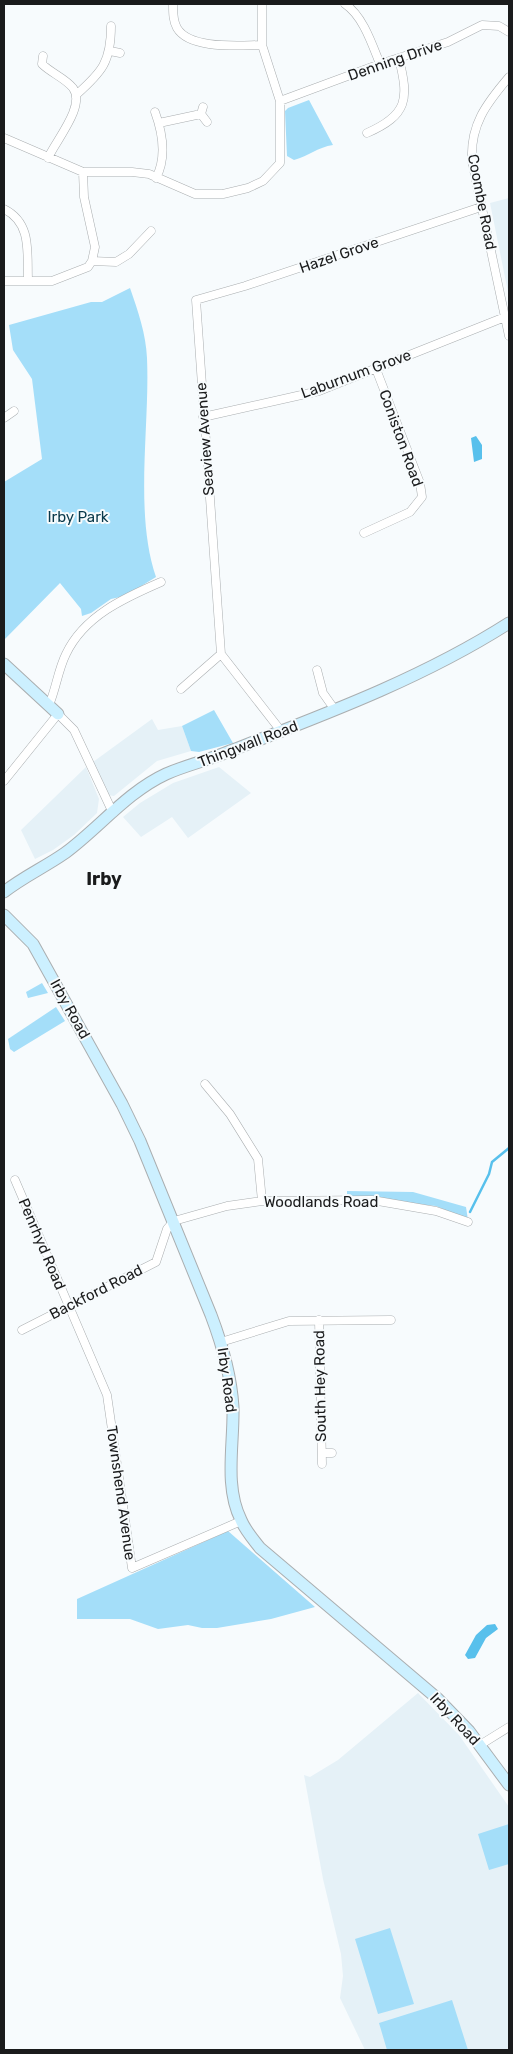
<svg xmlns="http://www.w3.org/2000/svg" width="513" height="2054" font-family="Rubik,sans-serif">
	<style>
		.built { fill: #e5f1f7 }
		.green { fill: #a4def9 }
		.water { fill: #58c0ec }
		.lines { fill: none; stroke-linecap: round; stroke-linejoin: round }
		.stream { stroke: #58c0ec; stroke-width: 2.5 }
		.street-casing { stroke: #aaaeb0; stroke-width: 9 }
		.secondary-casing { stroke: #aaaeb0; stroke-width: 13 }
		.street { stroke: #fff; stroke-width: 8 }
		.secondary { stroke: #ccf0ff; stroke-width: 11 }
		.labels { text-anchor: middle; stroke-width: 4; stroke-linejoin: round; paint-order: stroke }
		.street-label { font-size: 15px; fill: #1a1b1c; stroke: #f7fbfd }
		.park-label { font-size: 15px; fill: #09394b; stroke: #f7fbfd }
		.quarter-label { font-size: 18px; font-weight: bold; fill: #1a1b1c; stroke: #f7fbfd }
	</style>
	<rect width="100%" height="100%" fill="#f7fbfd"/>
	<path class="built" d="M509,198V297L490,203Z
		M152,719L158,730L182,726L191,751L157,761L114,796L107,795L93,762Z
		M86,767L99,799L97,813L74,835L53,850L35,859L21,830Z
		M219,767L251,793L188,838L172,817L141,837L123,817L140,803L173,783Z
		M418,1693L459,1735L509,1807V2050H365L340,1998L343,1976L341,1954L323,1879L304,1775L310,1777L338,1760Z"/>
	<path class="green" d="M309,100L333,145C318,147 309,156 294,160L287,156L285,111L288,108Z
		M130,288C138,311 146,334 147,358C150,426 134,513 156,577L125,596L111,599L91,613L82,616L81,609L60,583L4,640V482L42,459L32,379L13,350L9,325L91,302H102Z
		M214,710L233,743L199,752L191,751L182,726Z
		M42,983L48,993L28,998L26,992Z
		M56,1007L65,1021L14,1052L10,1049L8,1039Z
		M347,1191L413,1192L466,1207L468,1220L436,1206L347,1197Z
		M228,1531L315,1607L271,1619L217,1628H202L188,1625L158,1629L130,1619H77V1599Z
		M509,1824V1864L489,1870L478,1834Z
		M390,1928L414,2004L378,2014L355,1939Z
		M452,2000L468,2050H387L379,2023Z"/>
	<path class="water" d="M476,436L482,445V459L474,462L471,438Z
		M495,1624L498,1629L486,1638L475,1658L468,1659L465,1655L476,1635L487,1625Z"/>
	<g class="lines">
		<path class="stream" d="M470,1212L489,1174L492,1162L509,1148"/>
		<defs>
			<path id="street" d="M345,4C363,16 372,44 380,64
				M173,5C173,13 173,21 177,28C190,50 240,45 262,45
				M110,51L120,53
				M43,56L42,64C51,73 65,78 73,88C86,106 56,140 48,158
				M509,77C486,104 470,125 472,161L509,336
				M76,95C102,72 111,62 111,26
				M280,101L380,64L448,42L482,25L499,26L509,32
				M155,112C163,134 167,157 156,178
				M201,114L207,122
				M159,123L201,114L203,107
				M367,133C408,115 409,99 399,59
				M4,138L83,172H132L149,174L195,194H223L248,188L263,181L280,163V101L262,45V4
				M4,209C32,223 27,252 28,280
				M92,261L116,262L129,254L151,231
				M4,281H52L88,267L92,261L95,247L84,197L83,172
				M203,417L319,391L505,317
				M4,418L14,411
				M364,533L410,512L422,497L420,483L376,369
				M317,670L323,693L335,710
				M181,689L221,654
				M49,705C56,689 58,670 66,654C84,616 124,598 161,582
				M281,731L221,654L196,300L245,286L481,207
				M4,781L58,714L74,730L113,813
				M205,1084L230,1114L258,1159L262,1201
				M15,1180L107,1395L132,1568L241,1521
				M319,1320L322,1464
				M22,1330L156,1262L167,1229L174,1221L227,1206L262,1201L372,1200L436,1211L468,1222
				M221,1342L289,1321L391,1320
				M322,1453H332
				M480,1745L509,1727"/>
			<path id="secondary" d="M4,664L58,714
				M4,892C23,877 45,867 65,853C99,828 127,792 166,774C186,765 209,760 230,751C326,714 423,678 509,623
				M4,915L33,944L122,1104L140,1141L211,1315C222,1344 231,1375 233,1407C234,1444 224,1486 241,1520C245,1530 253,1539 260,1548L438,1699L469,1731L509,1785"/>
		</defs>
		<use href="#street" class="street-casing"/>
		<use href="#secondary" class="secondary-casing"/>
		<use href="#street" class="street"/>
		<use href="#secondary" class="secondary"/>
	</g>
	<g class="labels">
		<g class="street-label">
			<text transform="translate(395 60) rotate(-19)" y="5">Denning Drive</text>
			<text transform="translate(482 202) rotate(79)" y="5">Coombe Road</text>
			<text transform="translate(339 255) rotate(-19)" y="5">Hazel Grove</text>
			<text transform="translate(356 374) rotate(-20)" y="5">Laburnum Grove</text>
			<text transform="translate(401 438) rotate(70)" y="5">Coniston Road</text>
			<text transform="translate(205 439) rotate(-94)" y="5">Seaview Avenue</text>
			<text transform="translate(248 744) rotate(-21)" y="5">Thingwall Road</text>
			<text transform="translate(70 1009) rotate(61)" y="5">Irby Road</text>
			<text x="321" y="1207">Woodlands Road</text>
			<text transform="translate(42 1244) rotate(67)" y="5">Penrhyd Road</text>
			<text transform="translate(96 1292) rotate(-27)" y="5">Backford Road</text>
			<text transform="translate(227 1380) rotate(82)" y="5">Irby Road</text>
			<text transform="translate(320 1386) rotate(-91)" y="5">South Hey Road</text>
			<text transform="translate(121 1493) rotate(82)" y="5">Townshend Avenue</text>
			<text transform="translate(455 1719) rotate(47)" y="5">Irby Road</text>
		</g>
		<g class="park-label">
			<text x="78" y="522">Irby Park</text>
		</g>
		<g class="quarter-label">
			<text x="104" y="885">Irby</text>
		</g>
	</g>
	<rect width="513" height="2054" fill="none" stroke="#1a1b1c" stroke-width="10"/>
</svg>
